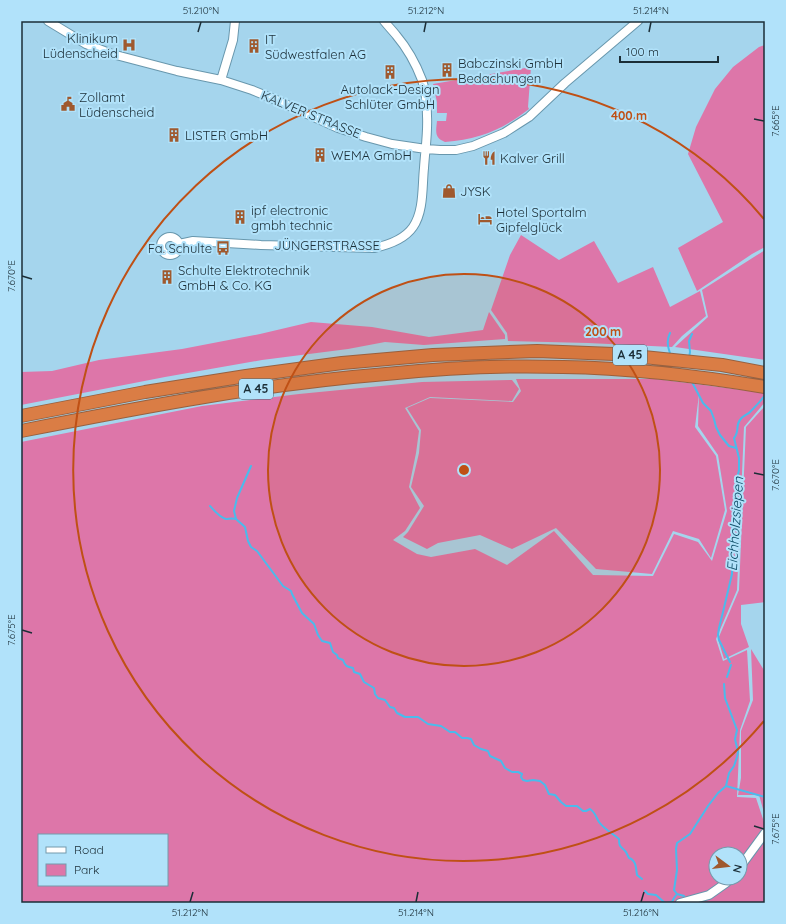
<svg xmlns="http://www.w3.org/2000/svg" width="786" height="924" font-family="Quicksand,sans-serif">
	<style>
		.green { fill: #dd76a9; fill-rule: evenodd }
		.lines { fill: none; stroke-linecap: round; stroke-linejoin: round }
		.stream { stroke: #4abbec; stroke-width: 2 }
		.minor-casing { stroke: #6897ad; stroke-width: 10 }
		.highway-casing { stroke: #976140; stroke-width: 14 }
		.minor { stroke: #fff; stroke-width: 8 }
		.highway { stroke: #da7d45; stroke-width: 12 }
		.ticks { fill: none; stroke: #1b2e37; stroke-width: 1.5 }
		.ring { fill: none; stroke: #bf5015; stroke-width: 2 }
		.labels { text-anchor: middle; stroke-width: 4; stroke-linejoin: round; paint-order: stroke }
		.shield { fill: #b1e2fa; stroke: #486472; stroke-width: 1 }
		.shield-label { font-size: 12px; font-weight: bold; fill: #1b2e37 }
		.poi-label { font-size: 13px; fill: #1b2e37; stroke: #b1e2fa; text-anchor: start }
		.street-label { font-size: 13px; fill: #1b2e37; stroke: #b1e2fa }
		.water-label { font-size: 14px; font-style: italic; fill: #0e4d67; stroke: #b1e2fa }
		.centre { fill: #bf5015; stroke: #b1e2fa; stroke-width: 2 }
		.ring-label { font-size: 12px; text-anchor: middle; font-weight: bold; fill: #bf5015; stroke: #b1e2fa; stroke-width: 4; stroke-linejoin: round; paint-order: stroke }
		.neatline { fill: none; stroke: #1b2e37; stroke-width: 1.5 }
		.ticks-label { font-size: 10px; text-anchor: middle; fill: #1b2e37 }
	</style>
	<rect width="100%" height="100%" fill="#a5d5ed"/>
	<path class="green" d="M765,45V247L752,254L697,291L678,248L723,222L688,154L696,127L715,89L733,67L759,47Z
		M531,67L528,107L529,109C502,130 479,139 445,142C434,138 436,131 437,121H446L447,113H437V102L433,84Z
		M521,235L559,260L594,241L618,283L653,267L670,307L700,291L706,316L682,336L672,347L588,343L508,341L507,333L491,310L510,255Z
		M765,250V360L675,347L708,317L702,290Z
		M489,312L505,335V339L424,345L385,342L348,349L262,360L165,377L21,405V372L52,371L99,360L182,349L260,334L311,322L372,327L429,337L483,330Z
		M516,379H656L765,393V402L744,427L737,590L716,639L723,661L747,650L750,701L740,730L737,797L756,798L765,825V903H21V442L202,406L299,394L422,382L512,380L519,389L512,401L430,397L405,408L419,431L416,453L409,487L420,508L405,531L393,540L417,554L431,557L475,549L507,565L554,531L593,575L653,576L674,534L698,542L712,561L727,511L718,455L698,426L699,394L695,427L716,456L725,510L711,558L699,539L673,531L652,574L596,569L556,528L512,549L480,535L438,543L427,549L403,537L408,532L424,506L411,487L419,453L421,430L407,408L430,398L513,402L521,391ZM39,835H167V885H39ZM716,854H740V878H716Z
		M765,406V602L741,605V624L749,647L724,659L718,639L739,590L746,427Z
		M751,649L765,672V816L759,795H738L741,778V731L753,700Z"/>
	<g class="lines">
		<path class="stream" d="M670,333C666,341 668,348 671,356
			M689,358L690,352L689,341L692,334
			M692,382L703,403L711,411L714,419L716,427L720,435L729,446L736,448
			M251,466L237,498L234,511L236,519L245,527L248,541L251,547L257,551L283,586L291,591L292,594L302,613L314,624L318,635L322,641L330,643L333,652L337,655L338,658L343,660C345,666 347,667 353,668L354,672L360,674L364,682L374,688L375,694L378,698L385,700L390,707L394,708L397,713L405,717H418L428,724L441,726L450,732H455L462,738H467L471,739L474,745L481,749L488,751L490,756L501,761L505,768L512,772H518L522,774L521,777L523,780L527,781L533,780L540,781L545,785L549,794L555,795L561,802L566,806H577L583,811H586L590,809C595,812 596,817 599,822C604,829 612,833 619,839C619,848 621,846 626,852C627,854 628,856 629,858C636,860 636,868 637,875L642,879
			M210,506C214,510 219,517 226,519C229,519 232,518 236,519
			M730,662L719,640L718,635L719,628L723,612L732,574V527L733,521V509L735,500L738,489L737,479L739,470V458L734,438C740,431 735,426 740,420C742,416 747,415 750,412C755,407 761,401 765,395
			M727,677L731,665
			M726,786L765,797
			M645,891L648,894L656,895L665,903
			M684,896L677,894L674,890L677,870L676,849L677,843L690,834L708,806L718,793L726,786L729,773L734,766L737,757L738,752L735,739L737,730L725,698L724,684
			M667,903L672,902L674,898L677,894"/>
		<defs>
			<path id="minor" d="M48,21L86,44L112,54L177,71L221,80L252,90L274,99L338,128L366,137L392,144L426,149L440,150H456L473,146L504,133L518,124L529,117L565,83L638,21
				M221,80L233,40L235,21
				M161 246a9 9 0 1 1 18 0a9 9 0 1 1-18 0Z
				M179,244L193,241L261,245L374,248C388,245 404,240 413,227C424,211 422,187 424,168C425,151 428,133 427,116C427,104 426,91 422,80C416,64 407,48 396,35C392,30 388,26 384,21
				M740,867L765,833
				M680,903L709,895L726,883L731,878"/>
			<path id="highway" d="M21,416L145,392L246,376L342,363L433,355L537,351L614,354L722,365L765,373
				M21,431C142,407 263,384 386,374C445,368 504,365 563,367C631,368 698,376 765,387"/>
		</defs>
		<use href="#minor" class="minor-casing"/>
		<use href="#highway" class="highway-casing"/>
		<use href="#minor" class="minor"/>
		<use href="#highway" class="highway"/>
	</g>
	<path class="ticks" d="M198,32L201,22M424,32L426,22M649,32L651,22M754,119L764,121M22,276L32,279M754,473L764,475M22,630L32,633M754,826L764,829M190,902L193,892M416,902L418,892M641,902L644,892"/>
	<circle cx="464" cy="470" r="196" fill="#bf5015" fill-opacity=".12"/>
	<g class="ring">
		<circle cx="464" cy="470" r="196"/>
		<path d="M764 721A391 391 0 1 1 764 219"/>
	</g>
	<defs>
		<symbol id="hospital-bare" viewBox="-9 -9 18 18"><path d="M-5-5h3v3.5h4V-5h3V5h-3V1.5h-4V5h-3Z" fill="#9f592e" stroke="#b1e2fa" stroke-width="2.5" paint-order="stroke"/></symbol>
		<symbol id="building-bare" viewBox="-9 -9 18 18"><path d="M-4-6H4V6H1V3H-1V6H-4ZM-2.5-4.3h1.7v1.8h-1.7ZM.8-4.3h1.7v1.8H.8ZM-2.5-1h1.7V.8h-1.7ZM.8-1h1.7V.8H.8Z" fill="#9f592e" stroke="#b1e2fa" stroke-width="2.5" paint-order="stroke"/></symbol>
		<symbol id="civic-bare" viewBox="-9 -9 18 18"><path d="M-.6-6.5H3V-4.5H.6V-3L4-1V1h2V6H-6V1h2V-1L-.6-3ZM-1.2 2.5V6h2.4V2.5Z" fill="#9f592e" stroke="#b1e2fa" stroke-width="2.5" paint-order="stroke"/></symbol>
		<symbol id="restaurant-bare" viewBox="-9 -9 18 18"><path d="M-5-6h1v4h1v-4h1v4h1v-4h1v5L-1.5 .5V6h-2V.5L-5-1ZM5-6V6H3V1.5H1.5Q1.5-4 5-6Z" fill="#9f592e" stroke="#b1e2fa" stroke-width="2.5" paint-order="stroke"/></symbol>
		<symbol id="shop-bare" viewBox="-9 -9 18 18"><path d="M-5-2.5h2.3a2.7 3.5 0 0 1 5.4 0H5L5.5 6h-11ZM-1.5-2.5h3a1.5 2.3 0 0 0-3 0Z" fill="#9f592e" stroke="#b1e2fa" stroke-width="2.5" paint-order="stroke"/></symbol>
		<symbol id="hotel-bare" viewBox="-9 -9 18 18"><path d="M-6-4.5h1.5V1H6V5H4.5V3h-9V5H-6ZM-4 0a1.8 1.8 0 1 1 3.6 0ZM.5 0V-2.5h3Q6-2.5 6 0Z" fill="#9f592e" stroke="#b1e2fa" stroke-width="2.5" paint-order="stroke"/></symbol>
		<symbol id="bus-bare" viewBox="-9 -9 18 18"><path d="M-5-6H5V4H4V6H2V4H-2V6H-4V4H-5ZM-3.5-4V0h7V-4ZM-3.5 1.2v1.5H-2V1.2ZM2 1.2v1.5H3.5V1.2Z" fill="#9f592e" stroke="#b1e2fa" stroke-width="2.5" paint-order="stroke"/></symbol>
	</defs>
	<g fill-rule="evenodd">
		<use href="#hospital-bare" x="119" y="35" width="20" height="20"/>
		<use href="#building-bare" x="244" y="36" width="20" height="20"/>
		<use href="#building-bare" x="437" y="60" width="20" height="20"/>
		<use href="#building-bare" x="380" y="62" width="20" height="20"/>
		<use href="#civic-bare" x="58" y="94" width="20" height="20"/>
		<use href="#building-bare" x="164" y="125" width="20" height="20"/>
		<use href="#building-bare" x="310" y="145" width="20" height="20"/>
		<use href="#restaurant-bare" x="479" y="148" width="20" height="20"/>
		<use href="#shop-bare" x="439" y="181" width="20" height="20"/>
		<use href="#building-bare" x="230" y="207" width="20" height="20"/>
		<use href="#hotel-bare" x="475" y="209" width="20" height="20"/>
		<use href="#bus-bare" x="213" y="238" width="20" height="20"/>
		<use href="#building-bare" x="157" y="267" width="20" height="20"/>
	</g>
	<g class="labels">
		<g class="shield">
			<rect x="613" y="345" width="34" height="20" rx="3"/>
			<rect x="239" y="379" width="34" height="20" rx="3"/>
		</g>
		<g class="shield-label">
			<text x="630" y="359">A 45</text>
			<text x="256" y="393">A 45</text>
		</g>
		<g class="poi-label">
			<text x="118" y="43" text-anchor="end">Klinikum<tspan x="118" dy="15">Lüdenscheid</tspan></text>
			<text x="265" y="44">IT<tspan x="265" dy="15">Südwestfalen AG</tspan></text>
			<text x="458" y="68">Babczinski GmbH<tspan x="458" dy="15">Bedachungen</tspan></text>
			<text x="390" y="94" text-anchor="middle">Autolack-Design<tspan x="390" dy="15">Schlüter GmbH</tspan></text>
			<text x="79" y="102">Zollamt<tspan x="79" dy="15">Lüdenscheid</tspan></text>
			<text x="185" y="140">LISTER GmbH</text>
			<text x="331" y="160">WEMA GmbH</text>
			<text x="500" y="163">Kalver Grill</text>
			<text x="460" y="196">JYSK</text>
			<text x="251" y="215">ipf electronic<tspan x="251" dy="15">gmbh technic</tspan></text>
			<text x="496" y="217">Hotel Sportalm<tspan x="496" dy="15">Gipfelglück</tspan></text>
			<text x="212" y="253" text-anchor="end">Fa. Schulte</text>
			<text x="178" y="275">Schulte Elektrotechnik<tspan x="178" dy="15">GmbH &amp; Co. KG</tspan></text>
		</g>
		<g class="street-label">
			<text transform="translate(311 114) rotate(22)" y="5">KALVER STRASSE</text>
			<text x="327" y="250">JÜNGERSTRASSE</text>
		</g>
		<g class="water-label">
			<text transform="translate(735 524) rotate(-86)" y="5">Eichholzsiepen</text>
		</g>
	</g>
	<circle cx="464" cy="470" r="6" class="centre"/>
	<g class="ring-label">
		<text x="629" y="120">400 m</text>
		<text x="603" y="336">200 m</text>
	</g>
	<rect width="786" height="924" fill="none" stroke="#b1e2fa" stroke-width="44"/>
	<rect x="38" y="834" width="130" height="52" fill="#b1e2fa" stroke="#759aac"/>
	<rect x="46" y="847" width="20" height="6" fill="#ffffff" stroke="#759aac"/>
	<text x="74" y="854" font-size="12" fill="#1b2e37">Road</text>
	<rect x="46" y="864" width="20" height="12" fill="#dd76a9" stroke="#759aac"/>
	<text x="74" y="874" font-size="12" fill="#1b2e37">Park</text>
	<g transform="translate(728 866) rotate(105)"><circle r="19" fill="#b1e2fa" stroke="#759aac"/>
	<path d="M0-3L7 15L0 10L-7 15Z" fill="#9f592e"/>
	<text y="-6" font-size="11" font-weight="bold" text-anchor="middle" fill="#1b2e37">N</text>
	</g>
	<path d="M620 56v6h98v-6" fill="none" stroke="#1b2e37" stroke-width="2"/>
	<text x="626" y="56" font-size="12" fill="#1b2e37" stroke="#b1e2fa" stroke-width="3" paint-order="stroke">100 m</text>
	<rect x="22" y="22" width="742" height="880" class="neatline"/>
	<g class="ticks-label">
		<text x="201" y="14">51.210°N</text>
		<text x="426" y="14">51.212°N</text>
		<text x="651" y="14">51.214°N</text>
		<text transform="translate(775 121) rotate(-90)" y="4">7.665°E</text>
		<text transform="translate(11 276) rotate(-90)" y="4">7.670°E</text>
		<text transform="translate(775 475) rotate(-90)" y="4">7.670°E</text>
		<text transform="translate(11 630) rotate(-90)" y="4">7.675°E</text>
		<text transform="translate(775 829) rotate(-90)" y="4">7.675°E</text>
		<text x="190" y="916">51.212°N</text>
		<text x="416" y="916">51.214°N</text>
		<text x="641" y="916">51.216°N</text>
	</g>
</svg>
